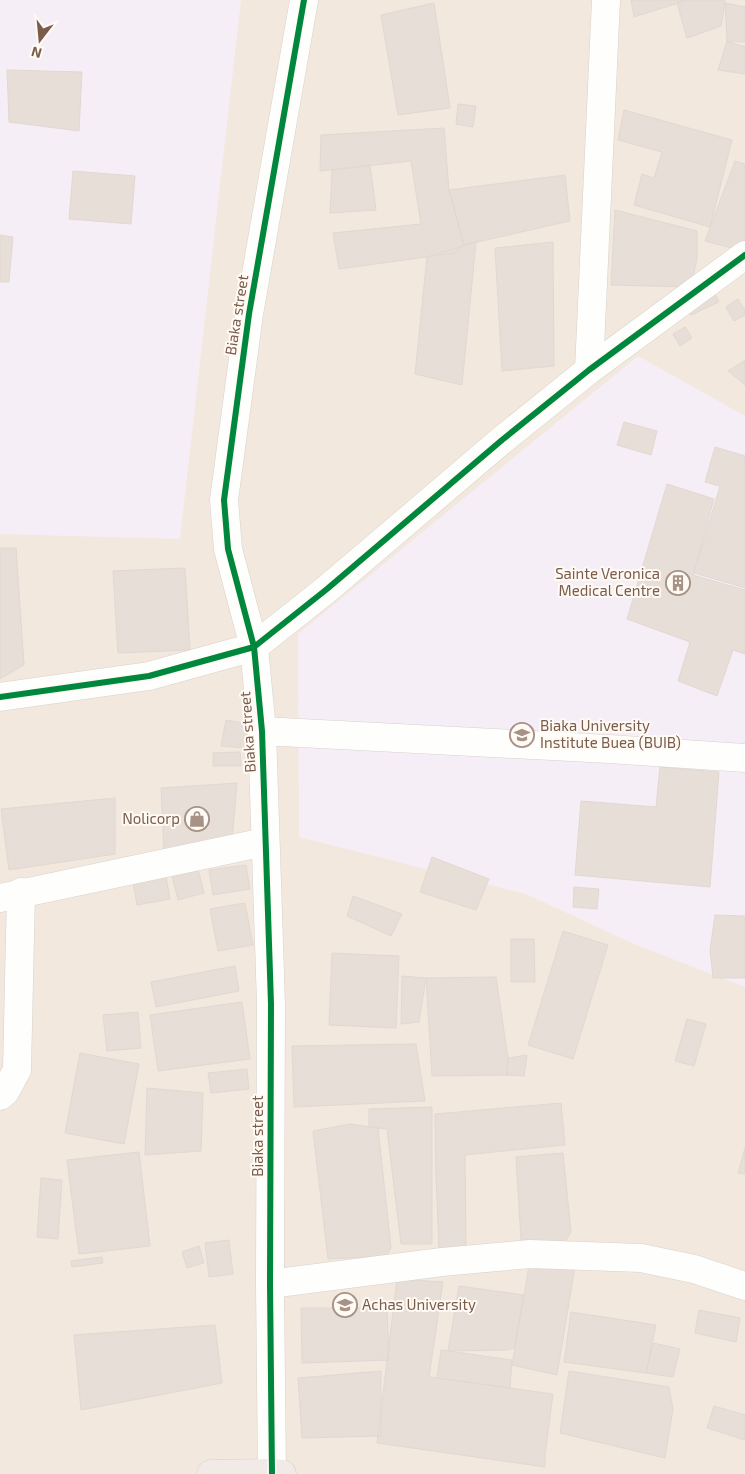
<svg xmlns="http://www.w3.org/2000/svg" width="745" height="1474" font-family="'Exo 2',sans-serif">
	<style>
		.residential { fill: #f2e8de }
		.education { fill: #f6eef6 }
		.building { fill: #e6ded7; stroke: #e2d8d2 }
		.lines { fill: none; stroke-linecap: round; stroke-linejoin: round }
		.minor-casing { stroke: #d7d1cb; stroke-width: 29 }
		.highway-casing { stroke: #dad1cc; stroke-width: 29 }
		.minor { stroke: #fefefd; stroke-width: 28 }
		.highway { stroke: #f2eae7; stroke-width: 28 }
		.cycleway-casing { stroke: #fffaf3; stroke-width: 9 }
		.cycleway { stroke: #00873e; stroke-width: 6 }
		.labels { text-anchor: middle; stroke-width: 4; stroke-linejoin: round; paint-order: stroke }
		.street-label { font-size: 15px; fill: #7a5c4d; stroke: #fffaf3 }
		.poi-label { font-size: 15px; fill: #7a5c4d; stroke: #fffaf3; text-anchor: end }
	</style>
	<rect width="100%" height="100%" fill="#f9f5f0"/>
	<path class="residential" d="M0,0H745V1474H0Z"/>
	<path class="education" d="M0,0H241L180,539L0,534Z
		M638,356L745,416V987L634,944L526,894L299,837L298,634Z"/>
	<path class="building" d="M631,0H688L634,17Z
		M683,0H724L725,3L721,26L687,38L677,3Z
		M434,3L450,108L398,115L381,15Z
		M725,3L745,7V42L727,41Z
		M727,41L745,47V74L718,70Z
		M7,70L82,72L79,131L9,122Z
		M458,104L476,106L473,127L456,124Z
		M624,110L732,140L710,227L634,205L642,174L654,178L662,152L618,140Z
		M444,128L449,190L464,245L455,253L339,269L333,233L421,224L411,161L320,171L321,135Z
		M735,161L745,164V245L743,251L705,241Z
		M370,165L376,210L330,213L332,170Z
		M73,171L135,176L131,224L69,219Z
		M565,175L570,221L464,245L449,190Z
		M615,210L697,231V258L691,287L611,285Z
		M0,235L13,237L9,282H0Z
		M476,242L462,385L415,374L427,257Z
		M553,242L554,366L502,371L495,248Z
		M713,289L719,302L691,315L685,302Z
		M738,299L745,310V315L734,321L726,307Z
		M685,327L692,338L680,346L673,334Z
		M745,360V385L728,371Z
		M624,422L657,431L651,455L617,445Z
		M715,447L745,456V588L694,573L720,486L705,482Z
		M667,484L714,499L693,575L745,590V654L733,650L717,696L678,681L690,642L627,619Z
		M0,548H16L24,665L0,679Z
		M185,568L190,650L118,653L113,571Z
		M226,720L248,724L245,748L221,746Z
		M240,752L241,766H213V753Z
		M660,767L719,772L710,887L575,875L581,801L656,807Z
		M237,783L232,840L164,851L161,788Z
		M115,798V854L9,870L1,809Z
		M432,857L489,879L476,910L420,892Z
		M197,865L204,893L178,900L171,872Z
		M246,865L250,889L213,895L209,870Z
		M165,871L170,899L137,905L132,877Z
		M574,887L599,889L597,909L573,907Z
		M353,896L402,914L391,936L347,916Z
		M245,903L253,945L218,951L210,909Z
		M715,915L745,916V978H713L710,950Z
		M563,931L608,945L573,1059L528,1045Z
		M511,939H534L535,982H511Z
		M332,953L399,956L396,1028L329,1025Z
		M235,966L239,991L156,1007L151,982Z
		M402,976L426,978L419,1022L401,1024Z
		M496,977L508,1058L507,1075L432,1076L426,978Z
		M242,1002L250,1059L158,1071L150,1015Z
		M138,1012L141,1048L107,1051L103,1015Z
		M687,1019L706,1024L694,1066L675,1061Z
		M416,1044L425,1101L294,1107L292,1046Z
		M80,1053L139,1064L124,1144L65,1133Z
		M527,1055L524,1076L507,1075L508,1058Z
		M247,1069L249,1089L211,1093L208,1073Z
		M147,1088L203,1093L201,1151L145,1155Z
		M561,1103L565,1145L465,1155L466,1248H439L436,1176L435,1114Z
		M432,1107V1244H401L387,1129L369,1127V1109Z
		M350,1124L378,1128L391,1248L387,1256L328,1259L313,1131Z
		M745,1148V1174L738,1173Z
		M139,1152L150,1246L79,1254L67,1160Z
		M563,1153L571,1232L565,1242L521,1240L516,1157Z
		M41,1178L62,1180L58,1239L37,1237Z
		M229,1240L233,1274L209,1277L205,1243Z
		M199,1246L204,1263L187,1268L182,1252Z
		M102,1257L103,1263L72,1267L71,1261Z
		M530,1260L575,1267L557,1375L512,1365Z
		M397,1279L443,1282L429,1377L553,1394L545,1455V1467L377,1443Z
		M459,1286L524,1295L514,1348L507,1350L448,1351Z
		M301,1308H387L389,1360L302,1363Z
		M699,1310L740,1318L736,1342L695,1333Z
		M571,1312L656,1325L646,1373L564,1362Z
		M215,1325L222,1383L81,1410L74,1335Z
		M653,1343L680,1349L673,1377L646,1373Z
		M441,1350L512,1360L510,1388L437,1378Z
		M381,1371V1436L302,1438L298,1378Z
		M569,1371L669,1387L673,1409L665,1458L560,1433Z
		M714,1406L745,1415V1440L707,1428Z"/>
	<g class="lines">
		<defs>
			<path id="minor" d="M589,370L606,0
				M0,697L149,676L254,647L327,589L502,440L589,370L745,255
				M262,731L609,749L745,758
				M0,898L265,842
				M0,1096L5,1092L17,1070L21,892
				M270,1284L442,1262L530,1254L641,1258L694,1269L745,1286
				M272,1474L270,1284L271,1004L262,731L254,647L228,549L224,500L249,314L304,0"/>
			<path id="highway" d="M211,1474L272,1473L282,1474"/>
		</defs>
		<use href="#minor" class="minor-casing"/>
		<use href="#highway" class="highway-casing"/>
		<use href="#minor" class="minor"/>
		<use href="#highway" class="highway"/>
		<defs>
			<path id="cycleway" d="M0,697L149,676L254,647L327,589L502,440L589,370L745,255
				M272,1474L270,1284L271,1004L262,731L254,647L228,549L224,500L249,314L304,0"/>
		</defs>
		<use href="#cycleway" class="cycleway-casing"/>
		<use href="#cycleway" class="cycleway"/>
	</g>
	<defs>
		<symbol id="building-ring" viewBox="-11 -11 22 22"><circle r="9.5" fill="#fffaf3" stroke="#a69286" stroke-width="1.5"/><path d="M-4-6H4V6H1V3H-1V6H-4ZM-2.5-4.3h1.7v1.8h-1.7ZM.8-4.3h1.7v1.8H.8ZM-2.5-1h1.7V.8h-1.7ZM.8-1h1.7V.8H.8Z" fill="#a69286"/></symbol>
		<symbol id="university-ring" viewBox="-11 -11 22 22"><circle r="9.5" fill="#fffaf3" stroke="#a69286" stroke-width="1.5"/><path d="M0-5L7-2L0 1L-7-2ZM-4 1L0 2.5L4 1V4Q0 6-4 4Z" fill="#a69286"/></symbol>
		<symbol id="shop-ring" viewBox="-11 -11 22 22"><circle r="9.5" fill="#fffaf3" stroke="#a69286" stroke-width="1.5"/><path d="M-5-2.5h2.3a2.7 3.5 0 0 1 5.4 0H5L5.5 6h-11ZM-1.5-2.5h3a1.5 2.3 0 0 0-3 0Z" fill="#a69286"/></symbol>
		<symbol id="school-ring" viewBox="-11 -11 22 22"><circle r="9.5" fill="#fffaf3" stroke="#a69286" stroke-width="1.5"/><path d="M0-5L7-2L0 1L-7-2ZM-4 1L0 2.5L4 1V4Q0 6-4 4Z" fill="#a69286"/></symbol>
	</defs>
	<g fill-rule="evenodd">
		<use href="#building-ring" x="664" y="569" width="28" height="28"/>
		<use href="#university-ring" x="508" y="721" width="28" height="28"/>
		<use href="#shop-ring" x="183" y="805" width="28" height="28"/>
		<use href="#school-ring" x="331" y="1291" width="28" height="28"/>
	</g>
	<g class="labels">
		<g class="street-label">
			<text transform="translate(237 315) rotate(-81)" y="5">Biaka street</text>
			<text transform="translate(248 732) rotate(-94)" y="5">Biaka street</text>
			<text transform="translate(258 1136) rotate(-90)" y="5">Biaka street</text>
		</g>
		<g class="poi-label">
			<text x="660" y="579">Sainte Veronica<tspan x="660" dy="17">Medical Centre</tspan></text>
			<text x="540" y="731" text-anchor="start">Biaka University<tspan x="540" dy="17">Institute Buea (BUIB)</tspan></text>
			<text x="180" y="824">Nolicorp</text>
			<text x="362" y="1310" text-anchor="start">Achas University</text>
		</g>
	</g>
	<g transform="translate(40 40) rotate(196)" stroke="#fffaf3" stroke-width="4" paint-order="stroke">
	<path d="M0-4L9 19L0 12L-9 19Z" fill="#7a5c4d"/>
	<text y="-8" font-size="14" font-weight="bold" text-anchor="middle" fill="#7a5c4d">N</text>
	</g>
</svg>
